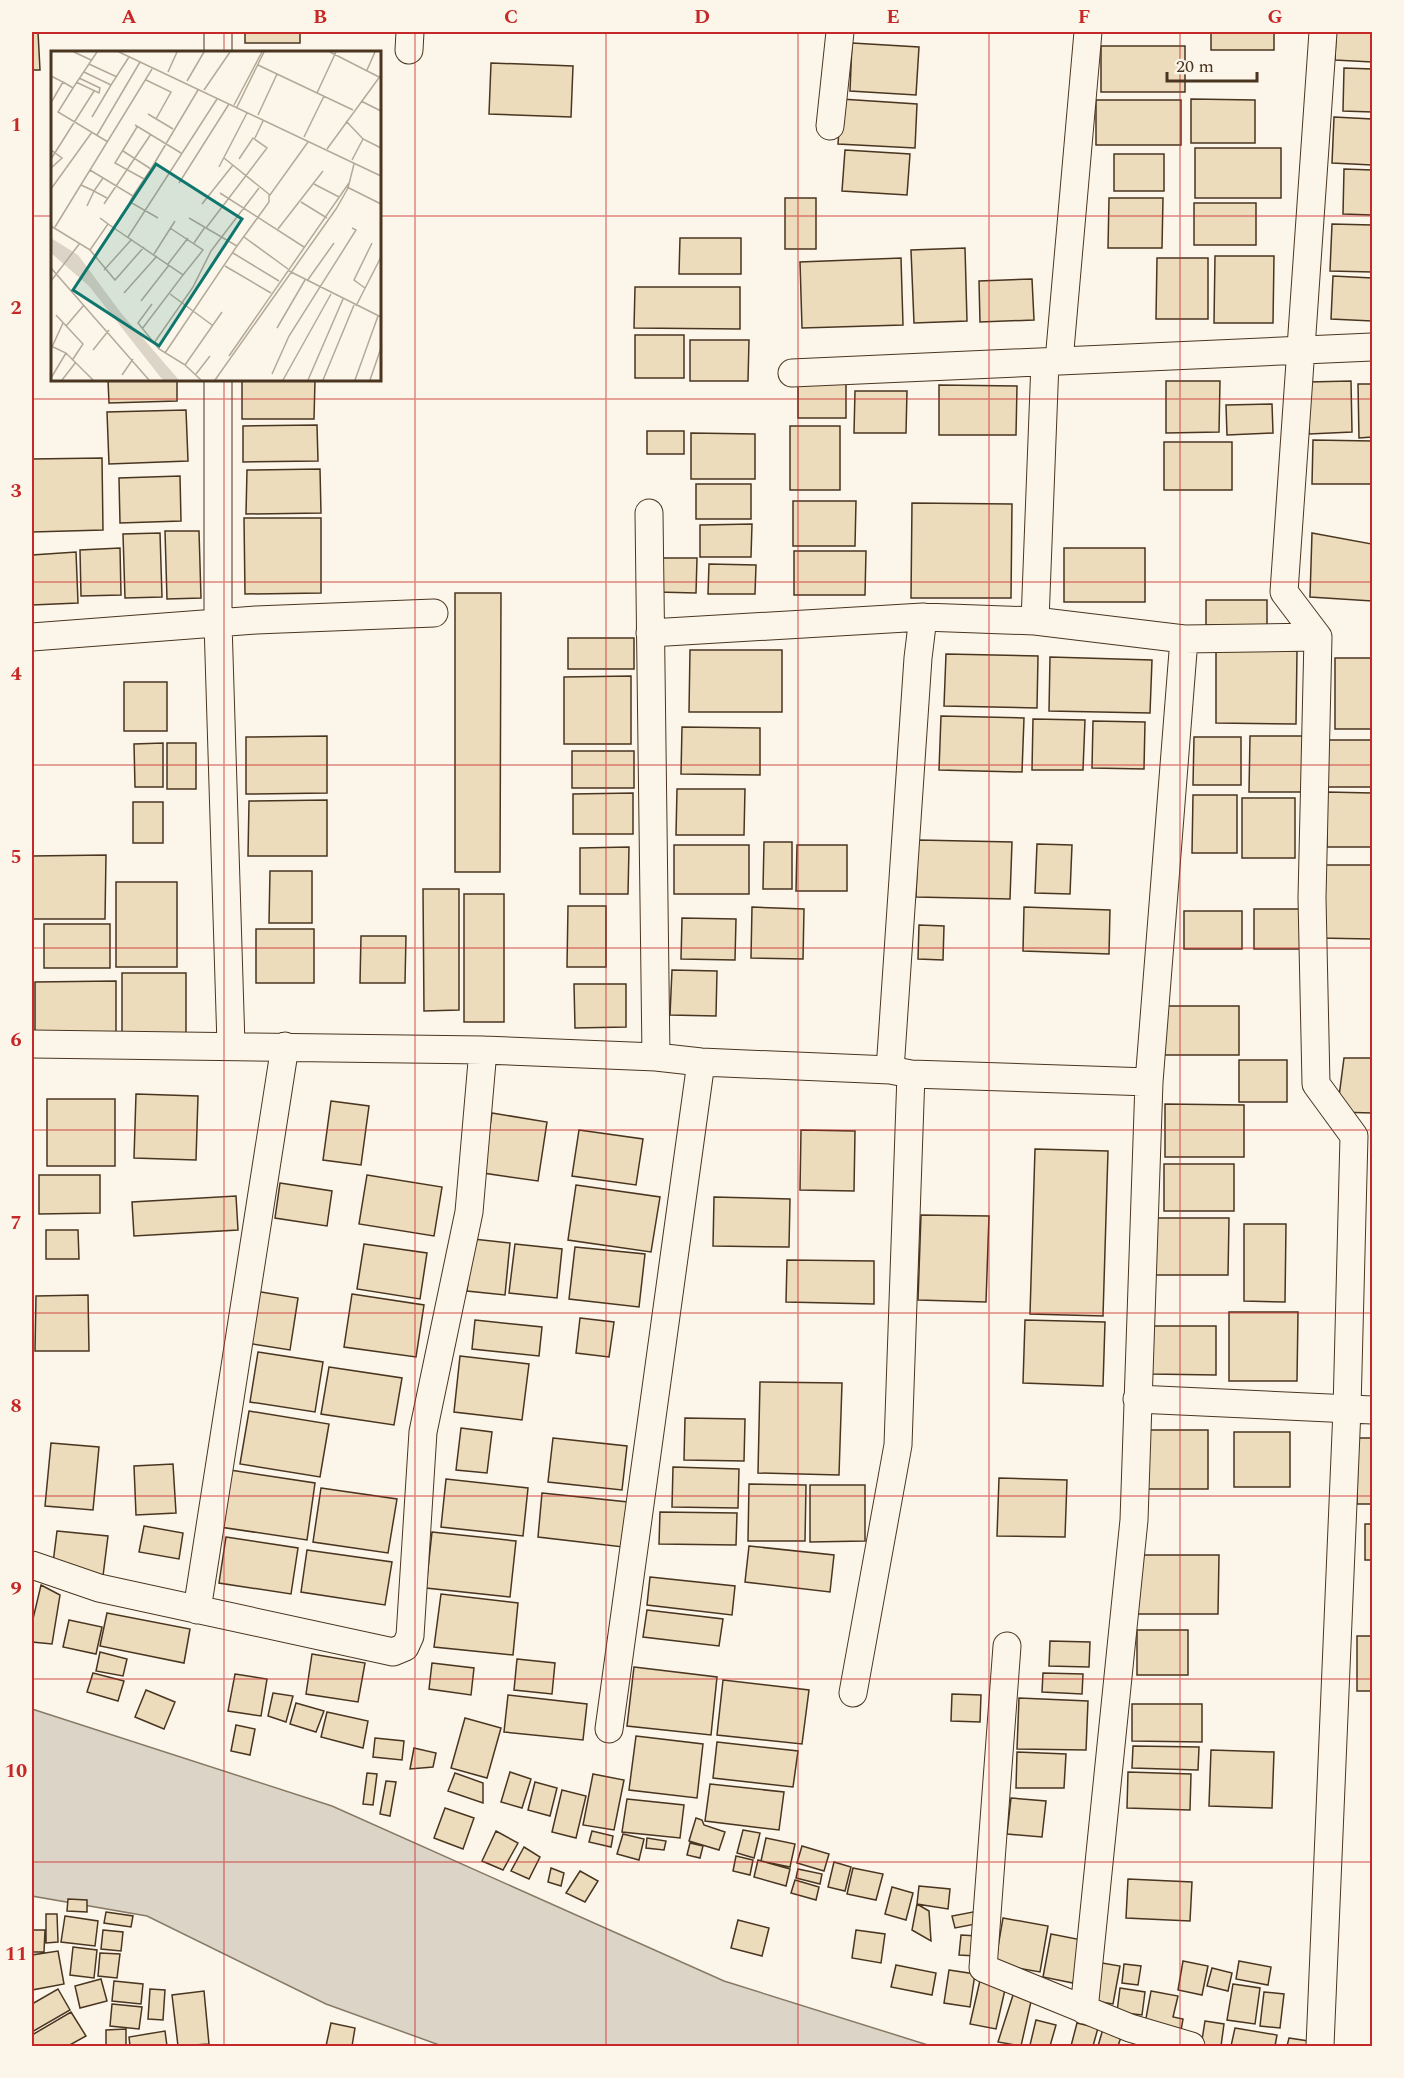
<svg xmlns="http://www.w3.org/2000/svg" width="1404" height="2078" font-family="Spectral,serif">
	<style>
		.water { fill: #dcd4c6; stroke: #887966; stroke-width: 1.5 }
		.building { fill: #ecdcbc; stroke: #4a3520; stroke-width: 1.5 }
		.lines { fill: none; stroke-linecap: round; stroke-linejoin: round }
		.street-casing { stroke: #4a3520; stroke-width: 29 }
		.street { stroke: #fbf6e9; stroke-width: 27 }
		.grid { fill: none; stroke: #c62828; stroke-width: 1.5; stroke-opacity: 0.55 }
		.inset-road { fill: none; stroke: #b4a999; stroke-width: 1.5 }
		.view { fill: #0f766e; fill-opacity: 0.15; stroke: #0f766e; stroke-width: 3 }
		.inset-edge { fill: none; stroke: #4a3520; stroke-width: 3 }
		.neatline { fill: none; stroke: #c62828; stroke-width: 2 }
		.grid-label { font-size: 20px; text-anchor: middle; font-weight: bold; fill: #c62828 }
	</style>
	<rect width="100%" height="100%" fill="#fbf6e9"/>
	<path class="water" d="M32,1709L332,1806L724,1981L931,2046H442L326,2004L147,1916L32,1896Z"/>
	<path class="building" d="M32,32H38L40,70H32Z
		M245,32H300V43H245Z
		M1211,32H1274V50H1211Z
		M1336,32H1372V62L1335,60Z
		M852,43L919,47L916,95L850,91Z
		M1101,46H1185V92H1101Z
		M491,63L573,66L571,117L489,114Z
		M1344,68L1372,69V112L1343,111Z
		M841,99L917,104L915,148L838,144Z
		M1191,99L1255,100V143H1191Z
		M1096,100H1181V145H1096Z
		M1334,117L1372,119V165L1332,163Z
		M1195,148H1281V198H1195Z
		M845,150L910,154L907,195L842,191Z
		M1114,154H1164V191H1114Z
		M1344,169L1372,170V215L1343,214Z
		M785,198H816V249H785Z
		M1109,198H1163L1162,248H1108Z
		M1194,203H1256V245H1194Z
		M1332,224L1372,225V272L1330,271Z
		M680,238H741V274H679Z
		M965,248L967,321L914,323L911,250Z
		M1215,256H1274L1273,323H1214Z
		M901,258L903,325L802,328L800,262Z
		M1157,258H1208V319H1156Z
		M1333,276L1372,278V321L1331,319Z
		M1032,279L1034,320L980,322L979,281Z
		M635,287H740V329L634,328Z
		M635,335H684V378H635Z
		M690,340H749L748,381H690Z
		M108,380H177V401L109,403Z
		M242,380H315L314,419H242Z
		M1166,381H1220L1219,432L1166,433Z
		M1351,381L1352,432L1309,434L1308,382Z
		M798,382H846V418H798Z
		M1358,384H1372V437L1359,438Z
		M939,385L1017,386L1016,435H939Z
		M855,391H907L906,433H854Z
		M1272,404L1273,433L1227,435L1226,405Z
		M186,410L188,461L109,464L107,412Z
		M317,425L318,461L243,462V426Z
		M790,426H840V490H790Z
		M647,431H684V454H647Z
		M691,433L755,434V479H691Z
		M1313,440L1372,441V484H1312Z
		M1164,442H1232V490H1164Z
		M102,458L103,530L32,532V459Z
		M320,469L321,513L246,514L247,470Z
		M180,476L181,521L120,523L119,478Z
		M696,484H751V519H696Z
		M793,501H856L855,546H793Z
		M912,503L1012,504L1011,598H911Z
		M244,518H321V593L245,594Z
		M752,524L751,557H700V525Z
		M165,531H199L201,598L167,599Z
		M160,533L162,597L125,598L123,534Z
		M1312,533L1372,544V601L1310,597Z
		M120,548L121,595L81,596L80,550Z
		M1064,548H1145V602H1064Z
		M794,551H866L865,595H794Z
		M76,552L78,603L32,605V555Z
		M657,558H697L696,593L657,592Z
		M709,564L756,565L755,594H708Z
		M455,593H501L500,872H455Z
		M1206,600H1267V625H1206Z
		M568,638H634V669H568Z
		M690,650H782V712H689Z
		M1216,651H1297L1296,724L1216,723Z
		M946,654L1038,656L1037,708L944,706Z
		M1050,657L1152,660L1150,713L1049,711Z
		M1335,658H1372V729H1335Z
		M631,676V744H564V677Z
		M124,682H167V731H124Z
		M941,716L1024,718L1022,772L939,770Z
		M1033,719L1085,720L1083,770H1032Z
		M1093,721L1145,722L1144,769L1092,768Z
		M682,727L760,728V775L681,774Z
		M327,736V793L246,794V737Z
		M1250,736H1305V792H1249Z
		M1194,737H1241V785H1193Z
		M1327,740H1372V787H1327Z
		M163,743V787H135L134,744Z
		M167,743H196V789H167Z
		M572,751H634V788H572Z
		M677,789H745L744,835H676Z
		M1327,792L1372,793V847H1327Z
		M633,793V834H573V794Z
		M1193,795H1237V853H1192Z
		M1242,798H1295V858H1242Z
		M327,800V856H248L249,801Z
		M133,802H163V843H133Z
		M918,840L1012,842L1010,899L916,897Z
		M764,842H792V889H763Z
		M1037,844L1072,845L1070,894L1035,893Z
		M674,845H749V894H674Z
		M797,845H847V891H796Z
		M629,847L628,894H580V848Z
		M106,855L105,919H32V856Z
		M1319,865H1372V939L1318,938Z
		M270,871H312V923H269Z
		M116,882H177V967H116Z
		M423,889H459V1010L424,1011Z
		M464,894H504V1022H464Z
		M568,906H606V967H567Z
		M752,907L804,909L803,959L751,958Z
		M1024,907L1110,910L1109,954L1023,951Z
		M1254,909H1302V949H1254Z
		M1184,911H1242V949H1184Z
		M682,918L736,919L735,960L681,959Z
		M44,924H110V968H44Z
		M919,925L944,926L943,960L918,959Z
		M256,929H314V983H256Z
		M361,936H406L405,983H360Z
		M672,970L717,971L716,1016L670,1015Z
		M122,973H186V1036L122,1037Z
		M116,981V1037L35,1038V982Z
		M574,984H626V1027L575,1028Z
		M1162,1006H1239V1055H1161Z
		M1344,1058H1372V1113L1337,1112Z
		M1239,1060H1287V1102H1239Z
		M136,1094L198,1096L196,1160L134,1158Z
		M47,1099H115V1166H47Z
		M331,1101L369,1106L361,1165L323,1160Z
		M1165,1104L1244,1105V1157H1165Z
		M492,1113L547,1122L538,1181L483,1173Z
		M579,1130L643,1139L636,1185L572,1176Z
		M801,1130L855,1131L854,1191L800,1190Z
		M1035,1149L1108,1151L1103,1316L1030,1314Z
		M1164,1164H1234V1211H1164Z
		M39,1175H100V1213L39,1214Z
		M367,1175L442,1187L434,1236L359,1224Z
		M280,1183L332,1191L327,1226L275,1218Z
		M576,1185L660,1197L651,1252L568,1240Z
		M236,1196L238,1230L134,1236L132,1202Z
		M714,1197L790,1199L789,1247L713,1246Z
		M921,1215L989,1216L986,1302L918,1300Z
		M1146,1218H1229L1228,1275H1146Z
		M1244,1224H1286L1285,1302L1244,1301Z
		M46,1230H78L79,1259H46Z
		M473,1239L510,1243L505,1295L467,1291Z
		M364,1244L427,1253L420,1299L357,1289Z
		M515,1244L562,1249L557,1298L509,1293Z
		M575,1247L645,1254L639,1307L569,1299Z
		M787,1260L874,1261V1304L786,1302Z
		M255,1291L298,1298L290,1350L247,1343Z
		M352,1294L424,1305L416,1357L344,1347Z
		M88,1295L89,1351H35L36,1296Z
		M1229,1312H1298L1297,1381H1229Z
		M580,1318L614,1322L609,1357L576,1353Z
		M475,1320L542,1327L539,1356L472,1349Z
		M1025,1320L1105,1322L1103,1386L1023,1383Z
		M1150,1326H1216V1375L1150,1374Z
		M258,1352L323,1362L315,1412L250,1402Z
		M460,1356L529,1364L522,1420L454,1412Z
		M329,1367L402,1378L394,1425L321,1414Z
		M760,1382L842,1383L839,1475L758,1473Z
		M249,1411L329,1424L320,1477L240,1464Z
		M685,1418L745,1419L744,1461L684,1460Z
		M461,1428L492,1432L487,1473L456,1470Z
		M1146,1430H1208V1489H1146Z
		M1234,1432H1290V1487H1234Z
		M553,1438L627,1446L622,1490L548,1482Z
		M1358,1438H1372V1504H1357Z
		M51,1443L99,1447L93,1510L45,1506Z
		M173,1464L176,1513L136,1515L134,1466Z
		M673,1467L739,1469L738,1508L672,1507Z
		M230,1470L315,1483L307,1540L220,1527Z
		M999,1478L1067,1480L1065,1537L997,1536Z
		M446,1479L528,1488L523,1536L441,1527Z
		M749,1484L806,1485L805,1541H748Z
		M810,1485H865V1541L810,1542Z
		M321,1488L397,1499L388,1553L313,1542Z
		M542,1493L628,1502L623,1547L538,1537Z
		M660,1512L737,1513L736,1545L659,1544Z
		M1365,1524H1372V1560H1365Z
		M144,1526L183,1533L179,1559L139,1552Z
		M57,1531L108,1536L103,1576L52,1571Z
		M432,1532L516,1541L510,1597L426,1588Z
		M226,1537L298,1548L291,1594L219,1583Z
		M749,1546L834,1555L830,1592L745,1582Z
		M307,1550L392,1562L385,1605L301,1592Z
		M1135,1555H1219L1218,1614H1134Z
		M650,1577L735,1586L732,1615L647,1605Z
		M41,1585L60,1595L52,1644L32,1642V1623Z
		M441,1594L518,1603L513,1655L434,1647Z
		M647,1610L723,1619L719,1646L643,1637Z
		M107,1613L190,1629L184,1663L100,1646Z
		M69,1620L102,1627L96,1654L63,1647Z
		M1137,1630H1188V1675H1137Z
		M1357,1636H1372V1691H1357Z
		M1050,1641L1090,1642L1089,1667L1049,1666Z
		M100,1652L127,1659L123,1676L96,1671Z
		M312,1654L365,1663L358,1702L306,1694Z
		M517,1659L555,1663L552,1694L514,1690Z
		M432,1663L474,1668L471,1695L429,1689Z
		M634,1667L717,1677L711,1735L627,1726Z
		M93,1673L124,1681L118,1701L87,1692Z
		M1043,1673L1083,1674L1082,1694L1042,1692Z
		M235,1674L267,1679L261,1716L228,1711Z
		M723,1680L809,1690L802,1744L717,1735Z
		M146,1690L175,1702L164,1729L135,1717Z
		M273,1693L293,1696L286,1722L268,1716Z
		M952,1694L981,1695L980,1722L951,1721Z
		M508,1695L587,1704L583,1740L504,1732Z
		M1019,1698L1088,1701L1086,1750L1017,1749Z
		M296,1703L324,1711L316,1732L290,1724Z
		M1132,1704H1202V1742L1132,1741Z
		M327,1712L368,1721L363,1748L321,1737Z
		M465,1718L501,1728L487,1778L451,1768Z
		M236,1725L255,1729L250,1755L231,1751Z
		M636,1736L703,1744L697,1798L629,1790Z
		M375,1738L404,1741L402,1760L373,1757Z
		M717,1742L798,1751L793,1787L713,1778Z
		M1133,1746L1199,1747L1198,1770L1132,1768Z
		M414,1748L436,1753L433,1767L410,1769Z
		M1211,1750L1274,1752L1272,1808L1209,1806Z
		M1017,1752L1066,1754L1064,1788H1016Z
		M510,1772L531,1779L522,1808L501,1802Z
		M1128,1772L1191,1774L1190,1810L1127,1808Z
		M367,1773L377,1774L373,1805L363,1804Z
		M455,1773L483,1783V1803L448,1791Z
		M593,1774L624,1780L614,1830L583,1825Z
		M386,1781L396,1782L390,1816L380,1814Z
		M535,1782L557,1788L550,1816L528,1810Z
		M710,1784L784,1792L779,1830L705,1821Z
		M562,1790L586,1796L576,1838L552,1832Z
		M1011,1798L1046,1801L1042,1837L1007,1834Z
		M627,1799L684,1805L680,1838L622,1832Z
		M445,1808L474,1818L463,1849L434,1838Z
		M696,1818L702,1820L704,1825L725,1832L719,1850L689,1841Z
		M743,1830L760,1833L754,1858L737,1853Z
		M496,1831L518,1843L503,1870L482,1861Z
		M592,1831L613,1836L611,1847L589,1842Z
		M623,1834L644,1839L639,1860L617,1854Z
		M647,1838L666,1841L664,1850L646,1848Z
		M766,1838L795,1844L790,1867L761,1861Z
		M690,1843L703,1846L700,1858L687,1855Z
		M802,1846L829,1854L824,1871L797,1863Z
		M524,1847L540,1857L529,1879L511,1871Z
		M736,1856L753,1860L750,1875L733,1871Z
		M758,1860L790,1869L786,1886L754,1877Z
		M834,1862L851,1867L845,1891L828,1887Z
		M551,1868L564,1873L561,1886L548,1882Z
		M853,1868L883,1874L876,1900L847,1894Z
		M798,1869L822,1874L820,1884L796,1878Z
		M580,1871L598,1881L585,1902L566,1893Z
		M1128,1879L1192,1882L1190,1921L1126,1918Z
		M795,1880L819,1887L816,1900L791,1893Z
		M919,1886L950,1889L948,1909L917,1904Z
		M892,1887L913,1893L906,1920L885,1914Z
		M68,1899L87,1900V1912L67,1911Z
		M917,1904L929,1911L931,1941L912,1930Z
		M978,1911L981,1923L955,1928L952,1916Z
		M106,1912L133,1916L131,1927L104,1923Z
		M46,1914H57L58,1942L46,1943Z
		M65,1916L98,1921L95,1946L61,1942Z
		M1003,1918L1048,1926L1040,1972L995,1964Z
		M738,1920L769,1928L762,1956L731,1948Z
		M32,1930H45L44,1952H32Z
		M103,1930L123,1932L121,1951L101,1949Z
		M856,1930L885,1934L881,1963L852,1958Z
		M1051,1934L1082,1940L1073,1983L1043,1977Z
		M961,1935L977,1936L976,1956L959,1955Z
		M73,1947L97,1950L94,1978L70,1975Z
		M58,1951L64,1984L32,1990V1955Z
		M100,1953L120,1954L117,1978L98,1976Z
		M1183,1961L1208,1966L1202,1995L1178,1990Z
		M1239,1961L1271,1967L1268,1985L1236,1979Z
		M1096,1962L1120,1966L1113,2004L1089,2000Z
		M1124,1964L1141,1966L1138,1985L1122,1983Z
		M896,1965L936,1973L932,1995L891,1987Z
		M1212,1968L1232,1973L1228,1991L1207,1986Z
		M949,1970L975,1974L970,2007L944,2003Z
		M981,1976L1007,1981L996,2029L970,2024Z
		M101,1979L107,2001L80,2008L75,1986Z
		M114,1981L143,1984L141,2004L112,2001Z
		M1233,1984L1260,1988L1255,2024L1227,2020Z
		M1120,1988L1145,1992L1142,2015L1117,2012Z
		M58,1989L70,2010L32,2032V2004Z
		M150,1989L165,1990L163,2020L148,2019Z
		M204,1991L209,2044L178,2046L172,1995Z
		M1151,1991L1178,1996L1173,2017L1183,2019L1180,2036L1144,2029Z
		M1014,1992L1032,1997L1021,2046L998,2042Z
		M1264,1992L1284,1994L1280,2028L1260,2026Z
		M112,2004L142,2007L139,2029L110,2026Z
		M71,2012L86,2036L68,2046H32V2035Z
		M1036,2020L1056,2025L1050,2046L1030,2045Z
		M1205,2021L1224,2024L1221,2046H1201Z
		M331,2023L355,2028L352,2046H326Z
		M1077,2023L1098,2028L1093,2046H1071Z
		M1235,2028L1277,2035L1275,2046H1231Z
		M126,2029V2046H106V2030Z
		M1103,2029L1122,2034L1118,2046H1098Z
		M165,2031L167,2046H130L129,2037Z
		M1289,2038L1315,2042V2046H1287Z"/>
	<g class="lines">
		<defs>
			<path id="street" d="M409,50L410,32
				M218,52V32
				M830,126L840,32
				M1059,361L1088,32
				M792,373L1372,347
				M218,380V623L231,1045
				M649,513L656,1057
				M1035,621L1045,362
				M650,633L923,617L1035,621L1184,639L1149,1082
				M32,637L256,620L434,613
				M1184,639L1318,637
				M32,1044L483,1050L656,1057L701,1062L890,1070L911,1074L1149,1082L1134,1520L1084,2010
				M890,1070L918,658L923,617
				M1137,1399L1372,1410
				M32,1565L99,1588L393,1652L405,1647L410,1636L423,1432L469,1212L483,1050
				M197,1610L285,1046
				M1007,1646L983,1968L1130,2028L1191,2046
				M853,1693L898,1445L911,1074
				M609,1729L701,1062
				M1320,2046L1347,1409L1354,1136L1316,1084L1312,898L1318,637L1284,592L1323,32"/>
		</defs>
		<use href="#street" class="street-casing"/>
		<use href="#street" class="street"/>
	</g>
	<path class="grid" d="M224,32V52M415,32V2046M606,32V2046M798,32V2046M989,32V2046M1180,32V2046M32,216H52M380,216H1372M224,380V2046M32,399H1372M32,582H1372M32,765H1372M32,948H1372M32,1130H1372M32,1313H1372M32,1496H1372M32,1679H1372M32,1862H1372"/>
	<g transform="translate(51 51)">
		<rect width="330" height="330" fill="#fbf6e9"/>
		<path d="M0,187L27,204L70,262L128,329H112L107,323L38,235L0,202Z" fill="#dcd4c6"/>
		<path class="inset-road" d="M23,1L40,9M68,1L330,125M279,1L328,26M38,13L66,26M207,14L302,59M316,19L324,1M33,21L60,34L78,6M117,21L126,1M0,25L12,31L1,50M95,29L120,41L105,68M136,30L153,1M12,31L22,37L46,1M25,31L48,42L49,37L28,27M22,37L7,61L57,91M153,39L179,1M266,42L285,1M310,50L330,60M183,54L211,1M186,56L213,1M97,63L122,78M207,64L226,23M41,66L60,34M295,70L312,88L330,97M84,74L130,102M86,76L64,112L93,128M46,84L89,11M253,86L273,45M204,87L212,70M276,98L330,24M0,99L11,107L0,117M72,100L100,118L82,145M173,107L219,144L257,91M0,108L43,40M301,109L312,88M168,116L196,62M100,118L147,39M39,119L82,145L79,151L107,167M128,132L178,53M263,133L288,146M30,134L43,140L52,127M296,136L330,153M0,138L41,81M169,142L253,196M250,151L276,167M53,153L100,83M151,153L182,114M36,155L43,140L56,147M57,173L132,224L91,278M0,175L39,199L57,173L49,167M4,176L101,18M119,177L152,199L132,224M155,177L216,97L202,87L188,108M227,178L272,120M77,186L166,48M193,186L237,218M143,192L154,176M186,195L218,151V144M39,199L64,229L93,196M182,202L228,230M103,203L124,170M44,206L79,152M117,213L137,187M174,215L220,242M0,217L98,329M53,219L81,188M238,220L330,266M0,230L29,192M256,230L283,192M314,237L303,229L321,192M73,242L106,205M119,243L161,274M90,250L118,214M101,253L87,272L108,298L134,314L171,261M305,255L330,206M5,264L32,293L22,308M15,275L33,254M226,277L254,229M103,292L142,236L160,200L208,137M0,295L15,302L42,329M1,296L12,272M42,299L58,279M114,302L186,195L138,167M178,305L298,132M134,314L150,329M145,323L159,305M221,323L238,285L305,179L301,177M71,324L82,308M0,327L15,302M11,329L25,311M164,329L285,158L297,137L303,113M232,329L280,243M257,329L292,248M272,329L303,254M304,329L327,265M319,329L330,297"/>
		<path class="view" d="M105,113L191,168L108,295L22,239Z"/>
		<rect width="330" height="330" class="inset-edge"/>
	</g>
	<rect width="1404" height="2078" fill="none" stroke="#fbf6e9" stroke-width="66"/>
	<path d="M1167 72v9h90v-9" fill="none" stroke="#4a3520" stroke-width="3"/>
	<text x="1176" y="72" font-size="18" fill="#4a3520" stroke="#fbf6e9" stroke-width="4.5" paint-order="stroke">20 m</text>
	<rect x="33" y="33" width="1338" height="2012" class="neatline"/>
	<g class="grid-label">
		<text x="129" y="23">A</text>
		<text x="320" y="23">B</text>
		<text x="511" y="23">C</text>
		<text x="702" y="23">D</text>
		<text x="893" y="23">E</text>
		<text x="1084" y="23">F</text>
		<text x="1275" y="23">G</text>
		<text x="16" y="131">1</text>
		<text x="16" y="314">2</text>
		<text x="16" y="497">3</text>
		<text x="16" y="680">4</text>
		<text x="16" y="863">5</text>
		<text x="16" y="1046">6</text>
		<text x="16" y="1229">7</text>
		<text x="16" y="1412">8</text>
		<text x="16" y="1595">9</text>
		<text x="16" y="1777">10</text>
		<text x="16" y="1960">11</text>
	</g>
</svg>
